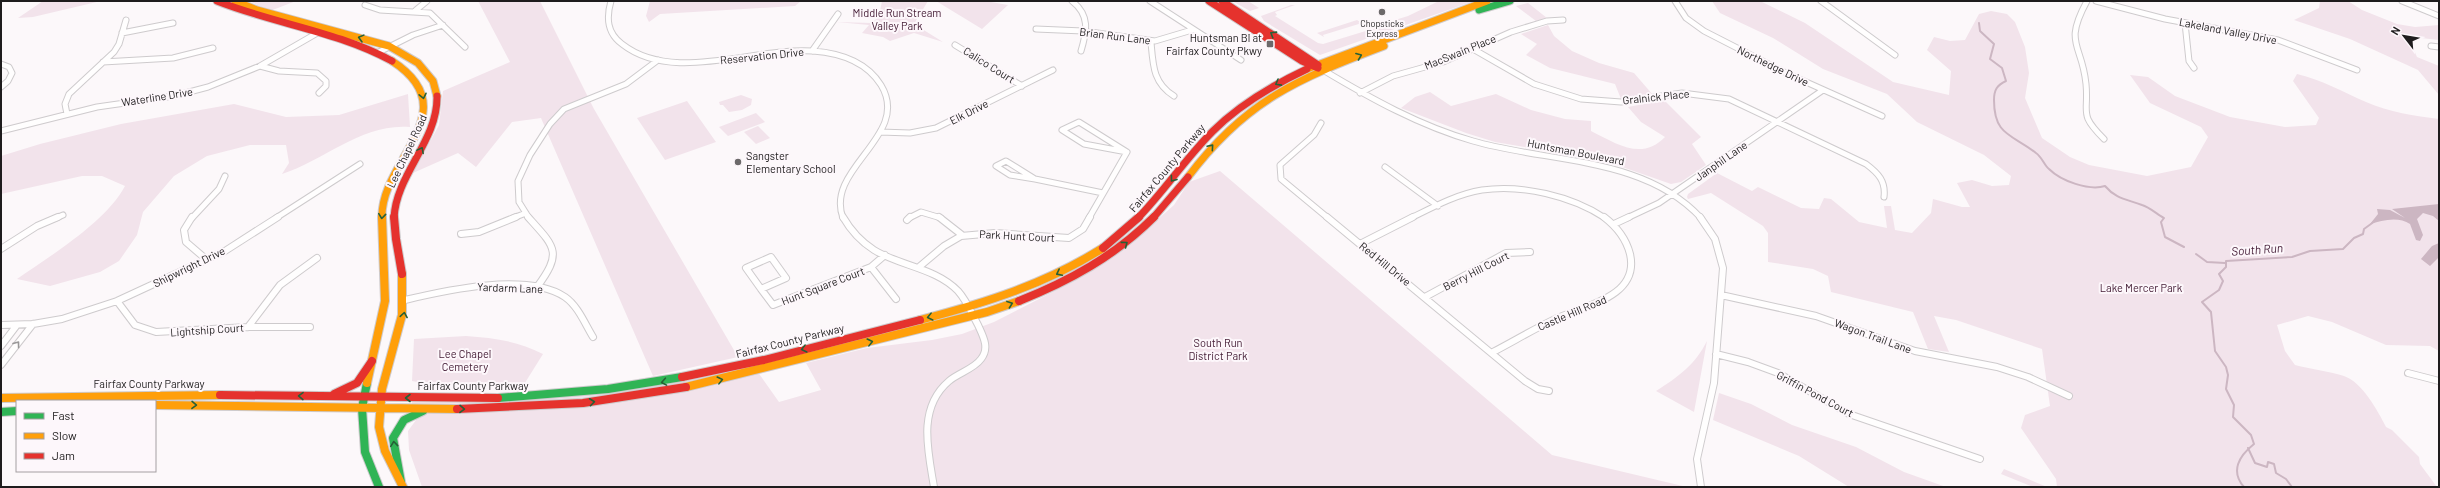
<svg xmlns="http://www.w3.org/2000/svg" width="2440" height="488" font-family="Barlow,sans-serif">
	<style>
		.green { fill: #f2e3eb }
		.water { fill: #ccb6c2 }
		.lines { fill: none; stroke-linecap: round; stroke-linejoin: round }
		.stream { stroke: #ccb6c2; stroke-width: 2 }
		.street-far1-casing { stroke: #cecbcd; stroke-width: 7 }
		.street-casing { stroke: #cecbcd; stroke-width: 8 }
		.fast-far1-casing { stroke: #cecbcd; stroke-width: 9 }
		.fast-casing { stroke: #cecbcd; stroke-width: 10 }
		.slow-far1-casing { stroke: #cecbcd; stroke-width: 9 }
		.slow-casing { stroke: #cecbcd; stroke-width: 10 }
		.jam-far1-casing { stroke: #cecbcd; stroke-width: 9 }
		.jam-casing { stroke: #cecbcd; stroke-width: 10 }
		.street-far1 { stroke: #fffefe; stroke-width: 5 }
		.street { stroke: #fffefe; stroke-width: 6 }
		.fast-far1 { stroke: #30b455; stroke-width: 7 }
		.fast { stroke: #30b455; stroke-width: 8 }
		.slow-far1 { stroke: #ff9f0a; stroke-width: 7 }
		.slow { stroke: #ff9f0a; stroke-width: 8 }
		.jam-far1 { stroke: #e5322d; stroke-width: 7 }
		.jam { stroke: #e5322d; stroke-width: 8 }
		.oneway { stroke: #266036 }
		.oneway2 { stroke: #9a9899 }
		.poi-dot { fill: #6c696a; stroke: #fdf7fb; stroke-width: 1.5 }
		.labels { text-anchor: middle; stroke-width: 4; stroke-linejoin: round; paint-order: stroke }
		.far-poi-label { font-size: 9px; fill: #1e1c1d; stroke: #fdf7fb }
		.park-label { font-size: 11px; fill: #411932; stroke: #fdf7fb }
		.street-label { font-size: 11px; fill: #1e1c1d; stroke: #fdf7fb }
		.poi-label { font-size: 11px; fill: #1e1c1d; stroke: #fdf7fb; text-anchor: end }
		.water-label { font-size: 12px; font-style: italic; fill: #411933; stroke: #fdf7fb }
	</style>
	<rect width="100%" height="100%" fill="#fcf8fa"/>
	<path class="green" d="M43,1H101L33,17L18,18Z
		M249,1H296L270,11Z
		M478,1H540L594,109L738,357L653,376L541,118L512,122L476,167L458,153L413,173L439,125L443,91L510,62Z
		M650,1H801L795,6L660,14L649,22L646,16Z
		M882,1H928L914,24L943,42L914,33L890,41L883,37L862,33L869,25L837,22L872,23L879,16Z
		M936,1H985L1008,5L982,29Z
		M1232,1H1248L1259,8L1250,11Z
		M1439,1H1474L1320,55L1264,21L1261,16L1291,5H1295L1275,12L1277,15L1275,16L1318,43L1323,44L1369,30V28L1408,16Z
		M1712,1H1760L1805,23L1893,82L1949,95L1951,71L1927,50L1934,37L1950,41L1965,40L1979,14L1991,11L2007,14L2015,22L2025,47L2029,73L2025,98L2042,138L2070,157L2089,165L2147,176L2191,167L2208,137L2201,127L2150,103L2130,75L2148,77L2175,96L2230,117L2285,127L2316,125L2319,118L2293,81L2297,74C2322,80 2343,92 2366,102C2389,112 2415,116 2439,119V351L2430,346L2386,345L2332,322L2308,316L2277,325L2285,351L2295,365C2311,369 2328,371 2344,376C2362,382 2378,411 2386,427L2392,430L2419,457L2420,464L2437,487H2057L2056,479L2021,428L2025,415L2050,406L2042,349L1956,320L1934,316L1949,352L1928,349L1913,312L1831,292L1828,276L1813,269L1768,262V233L1763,226L1711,193L1688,199L1687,197L1688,194L1717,173L1752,191L1758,187L1801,208L1819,209L1824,198L1831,199L1859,222L1887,228L1884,206H1891L1895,230L1912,233L1931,213L1933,199L1962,207H1970L1957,183L1972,180L1992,186L2009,185L2011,176L1984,155L1917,122L1887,94L1823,69L1773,38L1720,13Z
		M2320,1H2348L2362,10L2397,24L2415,27L2439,25V40L2421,38L2410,41L2417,57L2439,66V95L2418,70L2350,39L2294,20L2319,8Z
		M1528,3L1547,18L1536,21L1516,6Z
		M1357,20L1362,23L1323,35L1324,37L1317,33Z
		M1548,25L1554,36L1572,51L1599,63L1634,73L1653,95L1621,99L1615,84L1550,68L1526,55L1537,44L1521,34Z
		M1430,92L1451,106L1496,94L1531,110L1565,119L1591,121V131C1617,144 1642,161 1665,137L1641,122L1628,107L1664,100L1701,137L1692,144L1706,165L1681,182L1671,184L1605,161L1495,142L1466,133L1401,108L1415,97Z
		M408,94L410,127C362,123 325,160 282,174L289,163L286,145H250L207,156L174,176L143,212L137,235L119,261L100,272L50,286L17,279C50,256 106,222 125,186L102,176H82L1,194V156L40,144L121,124L234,104L286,117L339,115Z
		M741,95L752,99L751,105L742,110L729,112L723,105H720L719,102Z
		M687,101L716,142L665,160L637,118Z
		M756,113L765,122L728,136L719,127Z
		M758,126L770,138L756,144L744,132Z
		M1220,171L1552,455L1687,487H422L409,450L408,431L416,420L410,394H542L755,368L779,402L821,390L806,363L867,348L932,340L962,334L994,322L1074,281L1140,235L1174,205L1189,182Z
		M466,336C494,338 518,341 543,354L523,386L427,384L412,381L414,339Z
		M1707,341L1694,412L1656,391C1678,377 1695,365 1707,341Z
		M1719,393L1751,404L1792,425L1856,447L1904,472L1946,487H1849L1799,456L1713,420Z
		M2004,469L2047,487H2033L2001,474Z"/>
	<path class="water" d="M2439,204V221L2433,216L2423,213L2417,219L2423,235L2420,241L2416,240L2410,224C2399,216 2382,220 2370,224L2378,214L2377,209L2390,210L2405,218L2392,209Z
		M2439,243V257L2430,266L2421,259L2432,246Z"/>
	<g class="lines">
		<path class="stream" d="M1979,23L1980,31L1994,44L1990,59L2002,68L2006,81C1997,85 1994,90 1994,100C1994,136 2012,134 2036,153C2042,157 2044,165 2049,169C2061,181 2089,191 2105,186C2116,199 2126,199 2142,205C2149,207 2157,214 2164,218L2161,222L2165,237L2184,247
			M2196,254L2207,262L2225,263
			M2248,448L2255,463L2267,467L2268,462L2274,464L2276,473L2286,479L2292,487
			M2244,487C2230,471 2239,456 2254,444L2251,435L2233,417L2234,405L2226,389L2228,375L2226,367L2215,351L2211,312L2202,302L2219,290L2223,281L2219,274L2226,267V261L2292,257L2310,251L2343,249L2354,238L2363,234L2364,229L2375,221"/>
		<defs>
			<path id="street-far1" d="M611,1C606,18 607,33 622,44C673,84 753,47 813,51C840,53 866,61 881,85C912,136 824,168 843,218
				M1072,1C1090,15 1087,31 1081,51
				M1150,1L1241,60
				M1675,1L1686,18L1704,31L1786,73L1882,116
				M1821,1L1895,55
				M2087,1C2063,45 2082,43 2086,84C2089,114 2078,113 2104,139
				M2096,1L2165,19L2278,40L2357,70
				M2402,1L2439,16
				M365,5L380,10L430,13L465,47
				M416,10L427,1
				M2185,23L2189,61L2194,68
				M1036,29L1083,31L1155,41L1192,30
				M122,33L173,23
				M1151,42C1153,65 1153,83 1174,96
				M955,45L1022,86
				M2431,46L2439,47
				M1473,49L1534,84L1581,99L1621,102L1682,93L1729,99L1866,164C1878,173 1886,181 1884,197
				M812,51L838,14
				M379,52L413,35L443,25
				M103,62L173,58L213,48
				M1,64L9,67L12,73L8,81L1,87
				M260,66L279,71L317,73L326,81V86L319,93
				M1323,70C1370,98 1420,126 1473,141C1548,163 1644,156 1701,218
				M1360,93L1393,76L1443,62L1511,32L1547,21L1563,20
				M67,114L65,104L69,94L114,52L119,44L126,20
				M1079,122L1127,152L1084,144L1062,130Z
				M1321,123L1314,135L1280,165L1281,179L1328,218
				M1,131L97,107L174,96L208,87L260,66L319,32
				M880,132L910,133L936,128L1053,70
				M1006,161L1035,179L1010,175L996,166Z
				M1385,167L1438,206
				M1035,179L1103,193
				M56,218L63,215
				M192,218L219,189L225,176
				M276,218L360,164
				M513,218L526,213
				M529,218L519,202L518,181L530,155L550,124L564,109L626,84L658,60
				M909,218L921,212L941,218
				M1089,218L1127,152
				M1411,218C1433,207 1457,194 1482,190C1521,184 1572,196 1605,218
				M1627,218L1659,203L1823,90"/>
			<path id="street" d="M192,217L184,230L186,242L207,260
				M528,217C555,247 563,252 537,287
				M843,217C851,231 860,241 874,250C900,266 936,268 958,291C967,301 972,314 978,325C983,336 990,348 981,359C974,369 958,373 949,381C917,408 928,451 934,487
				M939,217L962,235
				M1327,217L1525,381L1538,389L1549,391
				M1700,217L1715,239L1723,268L1714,383L1697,459L1701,487
				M907,220L910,217
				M1614,224L1629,217
				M461,234L479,232L516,217
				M1360,244L1413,217
				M1,249L37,226L58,217
				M771,257L786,278L761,289L746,268Z
				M871,267L896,299
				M919,267L944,246L961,236L995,233L1069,238L1083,229L1090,217
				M761,289L773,305L871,267L885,255
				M1721,295L1816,316L1915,351L1997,367L2028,377L2069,396
				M1425,297L1506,253L1530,252
				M405,300C447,290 527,272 565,297C578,306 585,324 593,337
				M117,301L135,325L156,332L248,327H310
				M1,325L33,324L62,319L117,301L225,251L278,217
				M248,327L280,285L317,258
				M1,346L17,325
				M1493,352C1514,341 1534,329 1555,319C1584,306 1640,297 1630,254C1626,238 1617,227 1604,217
				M1716,354L1748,362L1778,373L1849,414L1980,459
				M1,365L33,324
				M2408,373L2439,381"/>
			<path id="fast-far1" d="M1479,10L1510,1"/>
			<path id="fast" d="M367,383L362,408L365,452L379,487
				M498,398L608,389L682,377
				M1,412L17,411
				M401,482L393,438L404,420L423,411"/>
			<path id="slow-far1" d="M235,1L257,10L389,46L418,63L433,81L437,96
				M1307,69L1487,1
				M1188,177C1245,101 1297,79 1384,46
				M382,218C380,160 469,111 392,61"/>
			<path id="slow" d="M402,274V315L382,389L379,427L385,451L403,487
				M920,320C985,303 1046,284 1103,248
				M367,383L385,301L382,217
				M686,387L987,312L1019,301
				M1,398L220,395
				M155,405L457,409"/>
			<path id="jam-far1" d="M217,1C275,24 337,31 392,61
				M1209,1L1302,61L1318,68
				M1222,1L1318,65
				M394,218C396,174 438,141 437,96
				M1138,218C1165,190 1186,158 1213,131C1240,104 1273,85 1307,69
				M1153,218L1188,177"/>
			<path id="jam" d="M394,217L396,239L402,274
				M1103,248L1139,217
				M1019,301C1069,281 1115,256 1154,217
				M682,377L764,360L920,320
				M334,394L357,383L372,361
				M220,395L498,398
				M457,409L583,403L686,387"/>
		</defs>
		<use href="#street-far1" class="street-far1-casing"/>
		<use href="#street" class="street-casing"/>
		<use href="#fast-far1" class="fast-far1-casing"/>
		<use href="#fast" class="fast-casing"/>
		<use href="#slow-far1" class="slow-far1-casing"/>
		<use href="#slow" class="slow-casing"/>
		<use href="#jam-far1" class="jam-far1-casing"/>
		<use href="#jam" class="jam-casing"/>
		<use href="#street-far1" class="street-far1"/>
		<use href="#street" class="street"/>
		<use href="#fast-far1" class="fast-far1"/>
		<use href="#fast" class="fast"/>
		<use href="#slow-far1" class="slow-far1"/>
		<use href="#slow" class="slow"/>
		<use href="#jam-far1" class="jam-far1"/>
		<use href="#jam" class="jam"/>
	</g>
	<defs><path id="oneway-chevron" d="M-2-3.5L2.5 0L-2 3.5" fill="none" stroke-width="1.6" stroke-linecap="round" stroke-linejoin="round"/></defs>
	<g class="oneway">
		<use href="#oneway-chevron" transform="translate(1273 34) rotate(-148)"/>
		<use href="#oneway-chevron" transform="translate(361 38) rotate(-165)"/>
		<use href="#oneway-chevron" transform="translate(1359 56) rotate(-21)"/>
		<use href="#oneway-chevron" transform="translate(1278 83) rotate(151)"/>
		<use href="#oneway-chevron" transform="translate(423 96) rotate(78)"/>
		<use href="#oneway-chevron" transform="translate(1211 147) rotate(-49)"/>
		<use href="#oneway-chevron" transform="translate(421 150) rotate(-62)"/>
		<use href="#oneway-chevron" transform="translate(1173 179) rotate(127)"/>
		<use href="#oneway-chevron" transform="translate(382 216) rotate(96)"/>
		<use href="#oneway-chevron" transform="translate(1125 244) rotate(-37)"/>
		<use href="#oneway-chevron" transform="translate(1059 273) rotate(153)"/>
		<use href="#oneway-chevron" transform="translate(1010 304) rotate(-20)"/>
		<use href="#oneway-chevron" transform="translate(404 315) rotate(-81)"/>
		<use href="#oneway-chevron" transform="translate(930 317) rotate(166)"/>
		<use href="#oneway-chevron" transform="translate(870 342) rotate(-14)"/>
		<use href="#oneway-chevron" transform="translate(804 349) rotate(166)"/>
		<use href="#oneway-chevron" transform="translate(720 380) rotate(-14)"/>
		<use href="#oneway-chevron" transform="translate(664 382) rotate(170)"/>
		<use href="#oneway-chevron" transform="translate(301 396) rotate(-179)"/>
		<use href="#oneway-chevron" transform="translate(408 398) rotate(-180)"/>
		<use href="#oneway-chevron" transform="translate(592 402) rotate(-7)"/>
		<use href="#oneway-chevron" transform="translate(194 405) rotate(1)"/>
		<use href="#oneway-chevron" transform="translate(462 409) rotate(1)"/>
		<use href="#oneway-chevron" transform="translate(394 444) rotate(-96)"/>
	</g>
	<use class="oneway2" href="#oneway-chevron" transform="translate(17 344) rotate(-53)"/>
	<g class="poi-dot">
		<circle cx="1382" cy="12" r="4"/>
		<rect x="1266" y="40" width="8" height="8" rx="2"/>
		<circle cx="738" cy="162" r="4"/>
	</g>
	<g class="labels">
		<g class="far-poi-label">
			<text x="1382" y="27">Chopsticks<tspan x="1382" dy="10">Express</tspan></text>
		</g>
		<g class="park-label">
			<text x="897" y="17">Middle Run Stream<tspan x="897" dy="13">Valley Park</tspan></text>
			<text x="2141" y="292">Lake Mercer Park</text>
			<text x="1218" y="347">South Run<tspan x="1218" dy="13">District Park</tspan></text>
			<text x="465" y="358">Lee Chapel<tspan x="465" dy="13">Cemetery</tspan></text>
		</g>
		<g class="street-label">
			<text transform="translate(2228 31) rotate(11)" y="4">Lakeland Valley Drive</text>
			<text transform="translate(1115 36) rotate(7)" y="4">Brian Run Lane</text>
			<text transform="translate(1460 52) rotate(-22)" y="4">MacSwain Place</text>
			<text transform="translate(762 56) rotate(-6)" y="4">Reservation Drive</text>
			<text transform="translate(989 65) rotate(32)" y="4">Calico Court</text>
			<text transform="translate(1773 66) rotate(26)" y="4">Northedge Drive</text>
			<text transform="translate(157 97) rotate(-9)" y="4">Waterline Drive</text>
			<text transform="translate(1656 97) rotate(-6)" y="4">Gralnick Place</text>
			<text transform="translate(969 112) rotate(-27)" y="4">Elk Drive</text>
			<text transform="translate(407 151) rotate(-65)" y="4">Lee Chapel Road</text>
			<text transform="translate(1576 152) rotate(11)" y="4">Huntsman Boulevard</text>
			<text transform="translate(1721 161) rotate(-35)" y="4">Janphil Lane</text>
			<text transform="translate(1167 168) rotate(-50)" y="4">Fairfax County Parkway</text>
			<text transform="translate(1017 236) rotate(3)" y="4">Park Hunt Court</text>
			<text transform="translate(1385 264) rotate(39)" y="4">Red Hill Drive</text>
			<text transform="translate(189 267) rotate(-26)" y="4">Shipwright Drive</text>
			<text transform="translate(1476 271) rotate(-27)" y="4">Berry Hill Court</text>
			<text transform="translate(823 286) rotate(-21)" y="4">Hunt Square Court</text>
			<text transform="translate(510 288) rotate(2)" y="4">Yardarm Lane</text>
			<text transform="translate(1572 313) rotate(-23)" y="4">Castle Hill Road</text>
			<text transform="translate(207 330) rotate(-4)" y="4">Lightship Court</text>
			<text transform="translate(1873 336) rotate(20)" y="4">Wagon Trail Lane</text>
			<text transform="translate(790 341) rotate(-14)" y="4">Fairfax County Parkway</text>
			<text x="149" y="388">Fairfax County Parkway</text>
			<text x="473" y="390">Fairfax County Parkway</text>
			<text transform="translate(1815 394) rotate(28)" y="4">Griffin Pond Court</text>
		</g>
		<g class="poi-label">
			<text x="1262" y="42">Huntsman Bl at<tspan x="1262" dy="13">Fairfax County Pkwy</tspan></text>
			<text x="746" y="160" text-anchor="start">Sangster<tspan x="746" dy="13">Elementary School</tspan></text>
		</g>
		<g class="water-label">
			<text transform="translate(2257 250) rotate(-4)" y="4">South Run</text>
		</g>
	</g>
	<rect width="2440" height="488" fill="none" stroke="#1e1c1d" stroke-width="4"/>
	<rect x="16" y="400" width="140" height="72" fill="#fdf7fb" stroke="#a49fa2"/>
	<rect x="24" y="413" width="20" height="6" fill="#30b455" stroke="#a49fa2"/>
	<text x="52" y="420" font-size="12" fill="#1e1c1d">Fast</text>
	<rect x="24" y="433" width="20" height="6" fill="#ff9f0a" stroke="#a49fa2"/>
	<text x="52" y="440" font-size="12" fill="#1e1c1d">Slow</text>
	<rect x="24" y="453" width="20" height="6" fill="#e5322d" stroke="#a49fa2"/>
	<text x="52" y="460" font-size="12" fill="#1e1c1d">Jam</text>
	<g transform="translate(2404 36) rotate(301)" stroke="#fdf7fb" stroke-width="3" paint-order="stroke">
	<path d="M0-3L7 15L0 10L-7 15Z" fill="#1e1c1d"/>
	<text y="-6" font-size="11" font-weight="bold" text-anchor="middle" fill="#1e1c1d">N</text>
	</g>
</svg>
